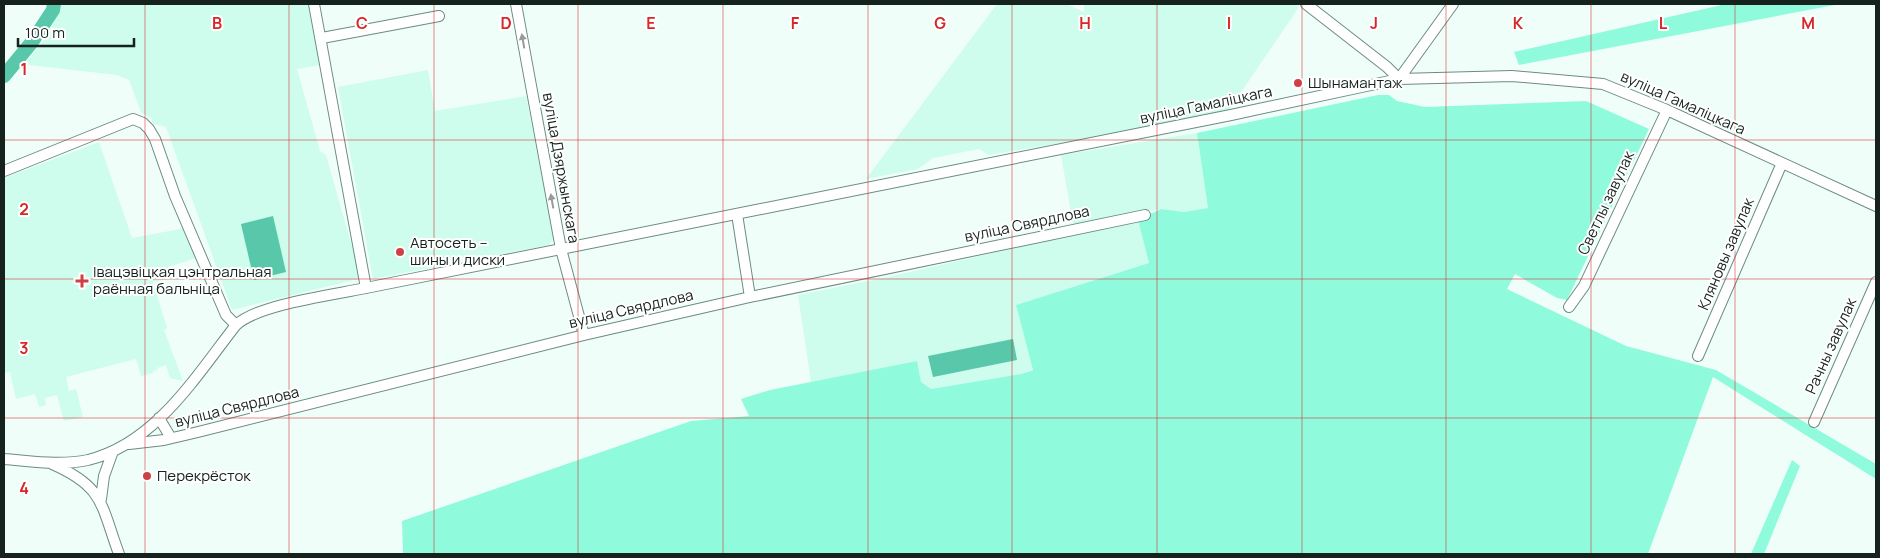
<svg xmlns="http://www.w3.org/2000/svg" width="1880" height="558" font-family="Manrope,sans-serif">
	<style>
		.built { fill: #cefced }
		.green { fill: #8ffbdc }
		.water { fill: #58c7aa }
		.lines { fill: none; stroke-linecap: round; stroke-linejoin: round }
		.river { stroke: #58c7aa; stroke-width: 14 }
		.minor-casing { stroke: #6b8c81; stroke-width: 12 }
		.minor { stroke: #fff; stroke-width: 10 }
		.oneway { fill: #969c9a }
		.grid { fill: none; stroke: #d62828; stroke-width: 1; stroke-opacity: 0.55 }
		.poi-dot { fill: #cf4044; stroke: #fff; stroke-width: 2 }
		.labels { text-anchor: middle; stroke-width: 4; stroke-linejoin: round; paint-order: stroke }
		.poi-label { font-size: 15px; fill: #15221e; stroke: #fff; text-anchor: start }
		.street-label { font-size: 15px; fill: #15221e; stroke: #fff }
		.grid-label { font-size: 16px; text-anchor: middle; font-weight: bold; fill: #d62828; stroke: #fff; stroke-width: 4; stroke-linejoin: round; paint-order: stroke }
	</style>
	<rect width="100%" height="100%" fill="#f0fef9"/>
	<path class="built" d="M61,4H310L321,65L297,69L320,151L326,155L360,275L358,279L232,310L166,127L153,124L151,118L141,112L129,80L117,75L29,65L27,61L50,33Z
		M997,4H1066L1084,12V4H1295L1299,7L1229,110L1205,118L989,155L979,149L933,158L918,169L866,179Z
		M428,70L435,111L526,96L554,238L549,245L465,261L463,256L436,263L434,267L373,279L338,87Z
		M1197,133L1208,208L1184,212L1161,209L1073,224L1061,155Z
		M99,142L132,238L185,228L196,258L168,267L169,279L153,282L167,328L164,330L183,381L170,378L166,365L157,368L158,370L153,371V373L141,376L136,359L66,377L69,391L76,389L83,417L64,421L57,395L45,398L46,405L39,407L35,394L16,399L10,372L4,373V178Z
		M1138,220L1149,263L1016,305L1033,369L1021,374L931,389L921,382L917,361L811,382L798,295L888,277Z"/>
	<path class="green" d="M1726,4H1840L1519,65L1514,52Z
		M1378,95H1389L1397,101L1425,107L1586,101L1649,129L1567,300L1557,298L1515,274L1507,289L1626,346L1716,370L1876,464V479L1713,377L1648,554H403L402,521L691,421L749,416L741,399L770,390L917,361L921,382L931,389L1021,374L1033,370L1016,305L1149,263L1138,220L1161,209L1184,212L1208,208L1197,133Z
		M1792,460L1800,466L1764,554H1751Z"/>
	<path class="water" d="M273,216L286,272L254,280L241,224Z
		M1013,339L1017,360L933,377L928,356Z"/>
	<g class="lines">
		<path class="river" d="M4,76L32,42L53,10L54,4"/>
		<defs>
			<path id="minor" d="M314,4L366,288
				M516,4L561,249L584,335
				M1306,4L1387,67L1399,79
				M322,38L439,16
				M1399,79L1453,4
				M4,171L133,119L143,123L149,129L155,139L175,196L226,315L236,325
				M737,214L750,297
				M1569,307L1584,286L1667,110
				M1698,356L1782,163
				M159,418L171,438
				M1814,422L1876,282
				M129,444L164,440L198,432L584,335L750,297L1145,215
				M4,459C31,461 60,466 88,460C155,444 196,376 236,325C259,304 333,295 366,288L1231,115L1399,79L1512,76L1603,84L1667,110L1876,206
				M52,464C105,487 101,506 119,554
				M101,499L104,476L113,451"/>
		</defs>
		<use href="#minor" class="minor-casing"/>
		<use href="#minor" class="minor"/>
	</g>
	<defs><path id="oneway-solid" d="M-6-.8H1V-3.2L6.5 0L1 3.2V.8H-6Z" transform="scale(1.25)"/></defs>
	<g class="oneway">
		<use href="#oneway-solid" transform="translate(523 41) rotate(-100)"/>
		<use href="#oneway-solid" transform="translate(552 201) rotate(-100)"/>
	</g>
	<path class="grid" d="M145,4V554M289,4V554M434,4V554M578,4V554M723,4V554M868,4V554M1012,4V554M1157,4V554M1302,4V554M1446,4V554M1591,4V554M1735,4V554M4,140H1876M4,279H1876M4,418H1876"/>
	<g class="poi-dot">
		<circle cx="1298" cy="83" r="5"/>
		<circle cx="400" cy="252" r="5"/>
		<path d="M79.5 273.5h5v5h5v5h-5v5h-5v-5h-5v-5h5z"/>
		<circle cx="147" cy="476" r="5"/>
	</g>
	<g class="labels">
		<g class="poi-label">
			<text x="1308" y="88">Шынамантаж</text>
			<text x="410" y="248">Автосеть –<tspan x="410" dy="17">шины и диски</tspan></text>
			<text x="93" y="277">Івацэвіцкая цэнтральная<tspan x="93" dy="17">раённая бальніца</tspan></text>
			<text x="157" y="481">Перекрёсток</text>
		</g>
		<g class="street-label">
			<text transform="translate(1683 103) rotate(24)" y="5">вуліца Гамаліцкага</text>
			<text transform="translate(1206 105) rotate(-12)" y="5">вуліца Гамаліцкага</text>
			<text transform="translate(561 168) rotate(80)" y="5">вуліца Дзяржынскага</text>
			<text transform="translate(1606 203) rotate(-65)" y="5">Светлы завулак</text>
			<text transform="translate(1027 224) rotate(-12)" y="5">вуліца Свярдлова</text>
			<text transform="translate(1726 254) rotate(-67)" y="5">Кляновы завулак</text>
			<text transform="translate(631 309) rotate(-13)" y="5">вуліца Свярдлова</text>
			<text transform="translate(1831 346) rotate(-66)" y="5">Рачны завулак</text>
			<text transform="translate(237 407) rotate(-14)" y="5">вуліца Свярдлова</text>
		</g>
	</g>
	<g class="grid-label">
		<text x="217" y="29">B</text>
		<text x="362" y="29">C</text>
		<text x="506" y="29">D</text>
		<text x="651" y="29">E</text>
		<text x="795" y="29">F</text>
		<text x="940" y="29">G</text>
		<text x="1085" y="29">H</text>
		<text x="1229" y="29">I</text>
		<text x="1374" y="29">J</text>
		<text x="1518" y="29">K</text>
		<text x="1663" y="29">L</text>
		<text x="1808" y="29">M</text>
		<text x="24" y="75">1</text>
		<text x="24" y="215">2</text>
		<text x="24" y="354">3</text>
		<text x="24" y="494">4</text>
	</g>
	<rect width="1880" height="558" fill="none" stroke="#15221e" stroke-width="10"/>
	<path d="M18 38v8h116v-8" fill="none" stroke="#15221e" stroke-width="2.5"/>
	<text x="25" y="38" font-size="15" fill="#15221e" stroke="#ffffff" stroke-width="4" paint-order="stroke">100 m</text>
</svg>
